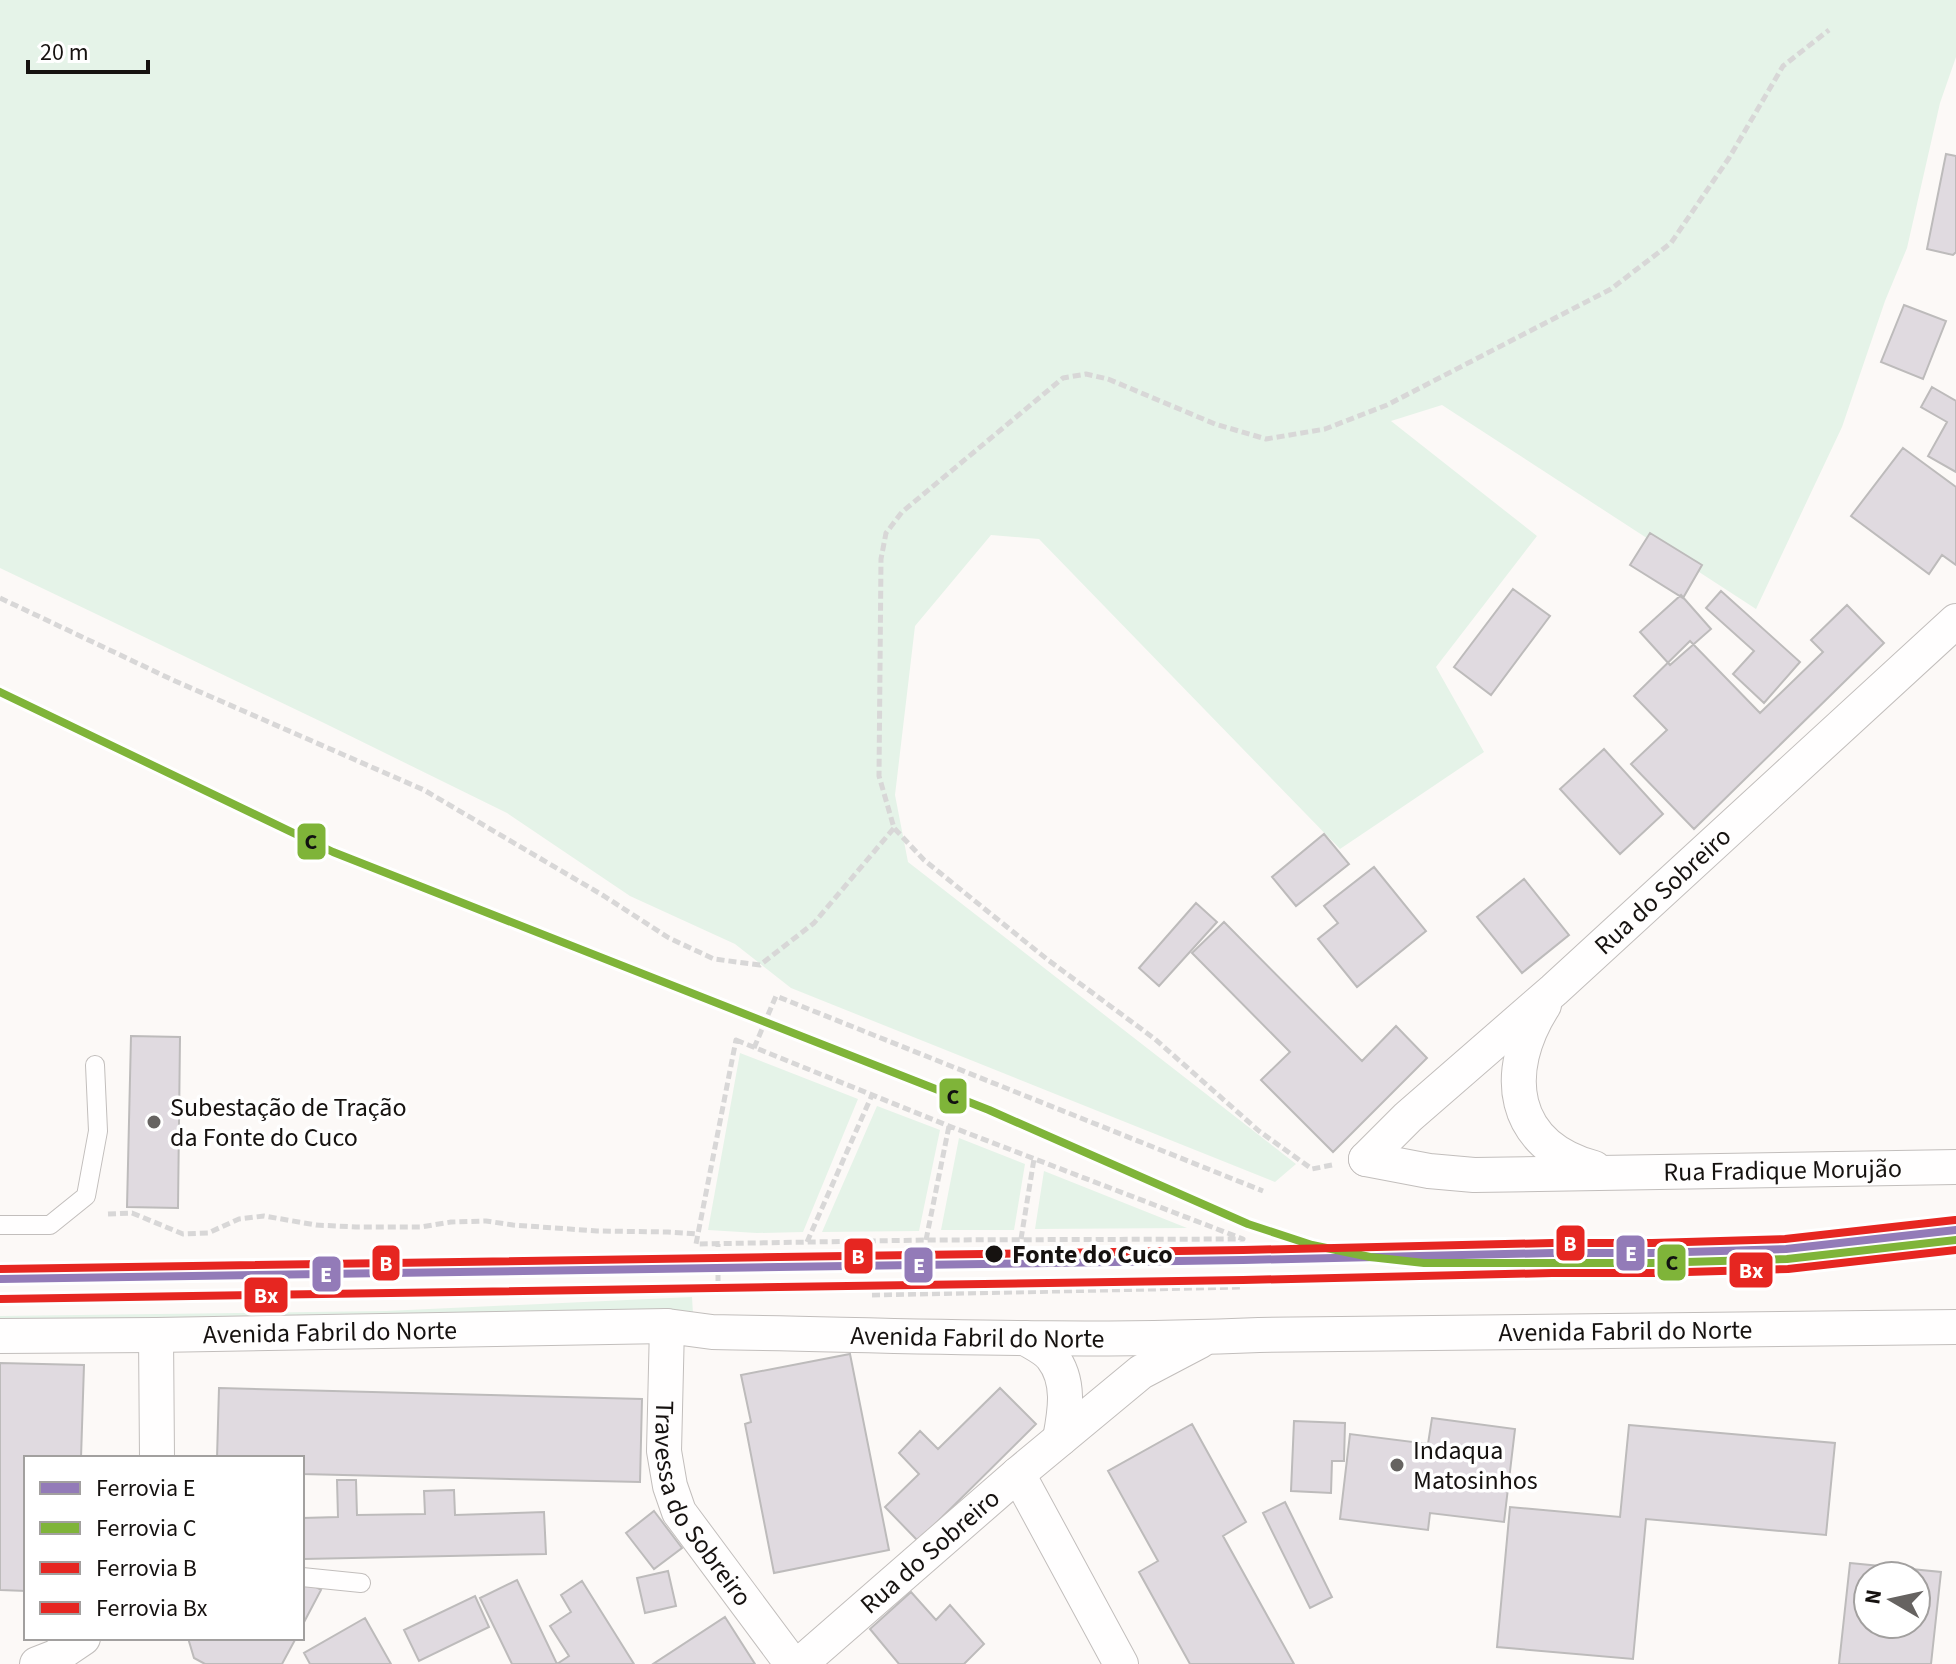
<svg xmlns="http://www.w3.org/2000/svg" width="1956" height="1664" font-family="'Source Sans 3',sans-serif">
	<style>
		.green { fill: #e5f3e8 }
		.building { fill: #e0dae0; stroke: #bdbbbb; stroke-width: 2; fill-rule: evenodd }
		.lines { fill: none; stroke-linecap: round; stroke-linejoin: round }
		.service-casing { stroke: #c2bebc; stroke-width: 20 }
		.minor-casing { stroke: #c2bebc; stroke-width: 36 }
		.path { stroke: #d8d7d7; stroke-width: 5; stroke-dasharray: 8 4; stroke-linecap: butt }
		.service { stroke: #fffefe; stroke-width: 18 }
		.minor { stroke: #fffefe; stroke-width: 34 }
		.rail-1-casing { stroke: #fff; stroke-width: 14 }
		.rail-2-casing { stroke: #fff; stroke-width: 14 }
		.rail-3-casing { stroke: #fff; stroke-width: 14 }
		.rail-4-casing { stroke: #fff; stroke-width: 14 }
		.rail-1 { stroke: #937bb8; stroke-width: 8 }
		.rail-2 { stroke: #7fb439; stroke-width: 8 }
		.rail-3 { stroke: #e62621; stroke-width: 8 }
		.rail-4 { stroke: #e62621; stroke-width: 8 }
		.poi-dot { fill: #666361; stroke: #fff; stroke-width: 3 }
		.stop-dot { fill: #161210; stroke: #fff; stroke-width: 3 }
		.labels { text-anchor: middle; stroke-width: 7; stroke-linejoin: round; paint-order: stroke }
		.street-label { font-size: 26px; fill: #161210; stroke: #fff }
		.poi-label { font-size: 26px; fill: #161210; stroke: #fff; text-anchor: start }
		.stop-label { font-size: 26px; font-weight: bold; fill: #161210; stroke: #fff; text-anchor: start }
		.line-badge { stroke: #fff; stroke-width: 3 }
		.badge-label { font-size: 22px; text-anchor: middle; font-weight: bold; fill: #fff }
		.pale-badge-label { font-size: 22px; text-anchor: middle; font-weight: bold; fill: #111 }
	</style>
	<rect width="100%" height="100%" fill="#fcf9f7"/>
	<path class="green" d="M0,0H1956V57L1940,103L1907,248L1885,301L1842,427L1756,609L1442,405L1391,421L1537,536L1436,667L1484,752L1340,849L1039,539L991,535L915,626L895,795L908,862L1296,1164L1275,1182L791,988L735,944L630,896L507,813L324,723L0,568Z
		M740,1053L858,1099L803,1232L757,1233L708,1230Z
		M877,1106L940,1130L919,1231L822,1232Z
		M959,1138L1025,1164L1014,1230H941Z
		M1044,1171L1187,1228L1035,1229Z
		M692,1297L693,1314L0,1324V1316L386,1311Z"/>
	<path class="building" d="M1946,154L1956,156V252L1953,255L1927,249Z
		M1904,305L1946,321L1923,379L1881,362Z
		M1932,387L1956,401V472L1928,456L1947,422L1921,407Z
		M1903,448L1956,487V565L1942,555L1929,574L1851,516Z
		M1650,533L1702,565L1683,598L1630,565Z
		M1513,589L1550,616L1491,695L1454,667Z
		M1721,591L1800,662L1764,703L1733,674L1754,651L1706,608Z
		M1681,595L1711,629L1670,665L1640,632Z
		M1847,605L1884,643L1694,829L1631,764L1667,730L1634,696L1690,641L1760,713L1823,652L1811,640Z
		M1604,749L1663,814L1620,854L1560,789Z
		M1324,834L1349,864L1296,906L1272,877Z
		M1374,867L1426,931L1357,987L1318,939L1338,923L1324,906Z
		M1524,879L1569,935L1522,973L1477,917Z
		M1196,903L1217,922L1159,986L1139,968Z
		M1224,922L1362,1061L1396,1026L1427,1058L1333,1152L1261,1080L1290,1052L1192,953Z
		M131,1036L180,1037L178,1208L127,1207Z
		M850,1354L889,1550L774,1573L745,1424L751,1422L741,1375Z
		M0,1363L84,1365L81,1458H26V1591L0,1590Z
		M219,1388L642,1399L640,1482L302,1474V1458H217Z
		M1000,1388L1036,1424L918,1541L885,1507L919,1474L899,1453L920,1431L938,1449Z
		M1432,1418L1515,1429L1504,1522L1430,1513L1428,1530L1340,1519L1350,1434L1428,1444Z
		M1294,1421L1345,1423L1344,1461H1332L1331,1493L1291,1491Z
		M1192,1424L1246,1522L1223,1536L1294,1664H1190L1139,1572L1158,1561L1108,1471Z
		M1629,1425L1835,1443L1826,1535L1646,1519L1633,1659L1497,1647L1510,1507L1620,1517Z
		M337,1480H356L357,1515L425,1514L424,1491L454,1490L455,1515L544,1512L546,1554L304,1559L303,1518L338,1517Z
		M1285,1502L1332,1597L1310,1608L1263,1513Z
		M654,1511L682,1548L654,1569L626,1533Z
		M1850,1563L1941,1572L1931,1664H1839ZM1868,1576H1916V1624H1868Z
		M668,1571L676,1606L645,1613L637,1578Z
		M302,1579L321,1590L302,1626Z
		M517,1580L557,1664H512L480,1598Z
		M582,1581L634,1664H557L569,1656L550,1626L571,1612L561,1595Z
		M911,1592L936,1620L950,1605L984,1644L964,1664H899L870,1629Z
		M475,1596L489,1627L419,1661L404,1630Z
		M725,1617L755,1664H653Z
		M365,1618L391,1664H310L304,1653Z
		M188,1638H296L282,1664H205L194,1658Z"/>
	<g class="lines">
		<defs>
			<path id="service" d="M0,1225H50L86,1196L98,1131L95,1065
				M302,1577L361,1583"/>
			<g id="minor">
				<path d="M1544,1005C1501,1072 1510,1145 1594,1168"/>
				<path id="s1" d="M1366,1159L1408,1117L1554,990L1956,621"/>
				<path id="s2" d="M1366,1159L1429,1171L1474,1175L1956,1167"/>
				<path id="s3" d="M667,1326L664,1451L670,1486L679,1512L792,1664"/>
				<path d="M156,1335L157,1458"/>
				<path id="s4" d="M0,1336L156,1335L667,1326L712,1332C894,1335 1077,1343 1259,1335L1956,1327"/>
				<path d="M1025,1338C1033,1343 1046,1349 1052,1357C1071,1381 1065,1412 1060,1439"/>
				<path d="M1018,1474L1121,1664"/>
				<path d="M37,1664L55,1657L83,1638"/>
				<path id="s5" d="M800,1664L1018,1474L1141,1372L1200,1341"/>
			</g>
		</defs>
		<use href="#service" class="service-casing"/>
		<use href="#minor" class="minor-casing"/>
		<path class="path" d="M0,598L175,681L424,790L604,896L669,938L714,959L760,965L814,923L894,828
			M736,1040L949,1126L1243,1239L926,1240L696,1244Z
			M754,1048L776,996L1263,1191
			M1332,1165L1312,1169L1259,1131L1155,1039L1048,960L924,860L894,828L879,776L881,559L886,533L902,512L1063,378L1086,374L1108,379L1215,424L1266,439L1325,429L1387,405L1611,289L1671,243L1729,158L1783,66L1829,30
			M108,1214L132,1213L183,1234L208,1233L239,1219L264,1216L316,1225L356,1227H421L451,1222L486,1221L513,1225L597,1231L668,1232L697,1234
			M1021,1239L1034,1159
			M926,1240L949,1126
			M807,1242L872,1095
			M718,1295V1244
			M872,1295L1243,1287"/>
		<use href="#service" class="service"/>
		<use href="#minor" class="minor"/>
		<defs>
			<path id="rail-1" d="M0,1279L1243,1260L1552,1253H1652L1786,1249L1956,1230"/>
			<path id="rail-2" d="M0,692L333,852L989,1110L1248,1224L1312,1245L1370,1257L1424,1263H1652L1787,1259L1956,1240"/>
			<path id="rail-3" d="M0,1269L1243,1250L1552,1243H1652L1785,1239L1955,1220"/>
			<path id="rail-4" d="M0,1299L1243,1280L1552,1273H1653L1788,1269L1956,1250"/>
		</defs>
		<use href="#rail-1" class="rail-1-casing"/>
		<use href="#rail-2" class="rail-2-casing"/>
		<use href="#rail-3" class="rail-3-casing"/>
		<use href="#rail-4" class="rail-4-casing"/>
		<use href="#rail-1" class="rail-1"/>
		<use href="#rail-2" class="rail-2"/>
		<use href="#rail-3" class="rail-3"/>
		<use href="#rail-4" class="rail-4"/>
	</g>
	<g class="poi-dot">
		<circle cx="154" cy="1122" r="8"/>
		<circle cx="1397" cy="1465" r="8"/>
	</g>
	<circle class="stop-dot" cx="994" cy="1254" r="10"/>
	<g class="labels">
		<g class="street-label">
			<text dy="9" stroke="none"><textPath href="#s1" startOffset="400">Rua do Sobreiro</textPath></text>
			<text dy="9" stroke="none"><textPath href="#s2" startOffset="418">Rua Fradique Morujão</textPath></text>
			<text dy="9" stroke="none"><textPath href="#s4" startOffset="1626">Avenida Fabril do Norte</textPath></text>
			<text dy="9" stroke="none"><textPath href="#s4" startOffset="330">Avenida Fabril do Norte</textPath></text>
			<text dy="9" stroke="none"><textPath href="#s4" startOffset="978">Avenida Fabril do Norte</textPath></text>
			<text dy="9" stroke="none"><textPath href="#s3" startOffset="188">Travessa do Sobreiro</textPath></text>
			<text dy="9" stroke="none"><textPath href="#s5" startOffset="172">Rua do Sobreiro</textPath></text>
		</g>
		<g class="poi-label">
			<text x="170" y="1116">Subestação de Tração<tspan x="170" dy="30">da Fonte do Cuco</tspan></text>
			<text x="1413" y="1459">Indaqua<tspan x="1413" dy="30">Matosinhos</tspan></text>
		</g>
		<g class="stop-label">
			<text x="1012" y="1263">Fonte do Cuco</text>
		</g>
	</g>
	<g class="line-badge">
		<rect x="296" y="822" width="31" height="39" rx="8" fill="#7fb439"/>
		<rect x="938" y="1077" width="30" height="38" rx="8" fill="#7fb439"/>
		<rect x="1555" y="1224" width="31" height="38" rx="8" fill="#e62621"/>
		<rect x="1615" y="1234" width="31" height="38" rx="8" fill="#937bb8"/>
		<rect x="843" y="1237" width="31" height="38" rx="8" fill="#e62621"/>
		<rect x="1656" y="1243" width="31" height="39" rx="8" fill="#7fb439"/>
		<rect x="371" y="1244" width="30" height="38" rx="8" fill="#e62621"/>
		<rect x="903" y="1246" width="31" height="38" rx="8" fill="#937bb8"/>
		<rect x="1728" y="1251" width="46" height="38" rx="8" fill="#e62621"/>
		<rect x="311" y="1255" width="31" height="38" rx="8" fill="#937bb8"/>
		<rect x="243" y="1276" width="46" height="38" rx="8" fill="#e62621"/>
	</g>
	<g class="badge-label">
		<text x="1570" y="1251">B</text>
		<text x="1631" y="1261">E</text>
		<text x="858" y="1264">B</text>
		<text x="386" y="1271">B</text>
		<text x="919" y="1273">E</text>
		<text x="1751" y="1278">Bx</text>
		<text x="326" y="1282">E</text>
		<text x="266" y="1303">Bx</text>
	</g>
	<g class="pale-badge-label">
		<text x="311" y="849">C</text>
		<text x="953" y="1104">C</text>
		<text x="1672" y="1270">C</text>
	</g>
	<rect x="24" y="1456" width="280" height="184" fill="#ffffff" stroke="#a2a09f" stroke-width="2"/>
	<rect x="40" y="1482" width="40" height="12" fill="#937bb8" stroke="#a2a09f" stroke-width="2"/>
	<text x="96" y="1496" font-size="24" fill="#161210">Ferrovia E</text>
	<rect x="40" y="1522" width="40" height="12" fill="#7fb439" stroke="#a2a09f" stroke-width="2"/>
	<text x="96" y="1536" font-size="24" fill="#161210">Ferrovia C</text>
	<rect x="40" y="1562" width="40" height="12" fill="#e62621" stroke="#a2a09f" stroke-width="2"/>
	<text x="96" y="1576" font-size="24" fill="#161210">Ferrovia B</text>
	<rect x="40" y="1602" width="40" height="12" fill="#e62621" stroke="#a2a09f" stroke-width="2"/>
	<text x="96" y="1616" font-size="24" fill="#161210">Ferrovia Bx</text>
	<g transform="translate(1892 1600) rotate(279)"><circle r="38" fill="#ffffff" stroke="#a2a09f" stroke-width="2"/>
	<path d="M0-6L14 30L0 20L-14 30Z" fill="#666361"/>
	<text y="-12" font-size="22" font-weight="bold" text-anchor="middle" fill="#161210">N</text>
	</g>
	<path d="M28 60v12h120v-12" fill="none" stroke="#161210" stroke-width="4"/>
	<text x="40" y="60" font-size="24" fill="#161210" stroke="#ffffff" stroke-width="6" paint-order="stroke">20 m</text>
</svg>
